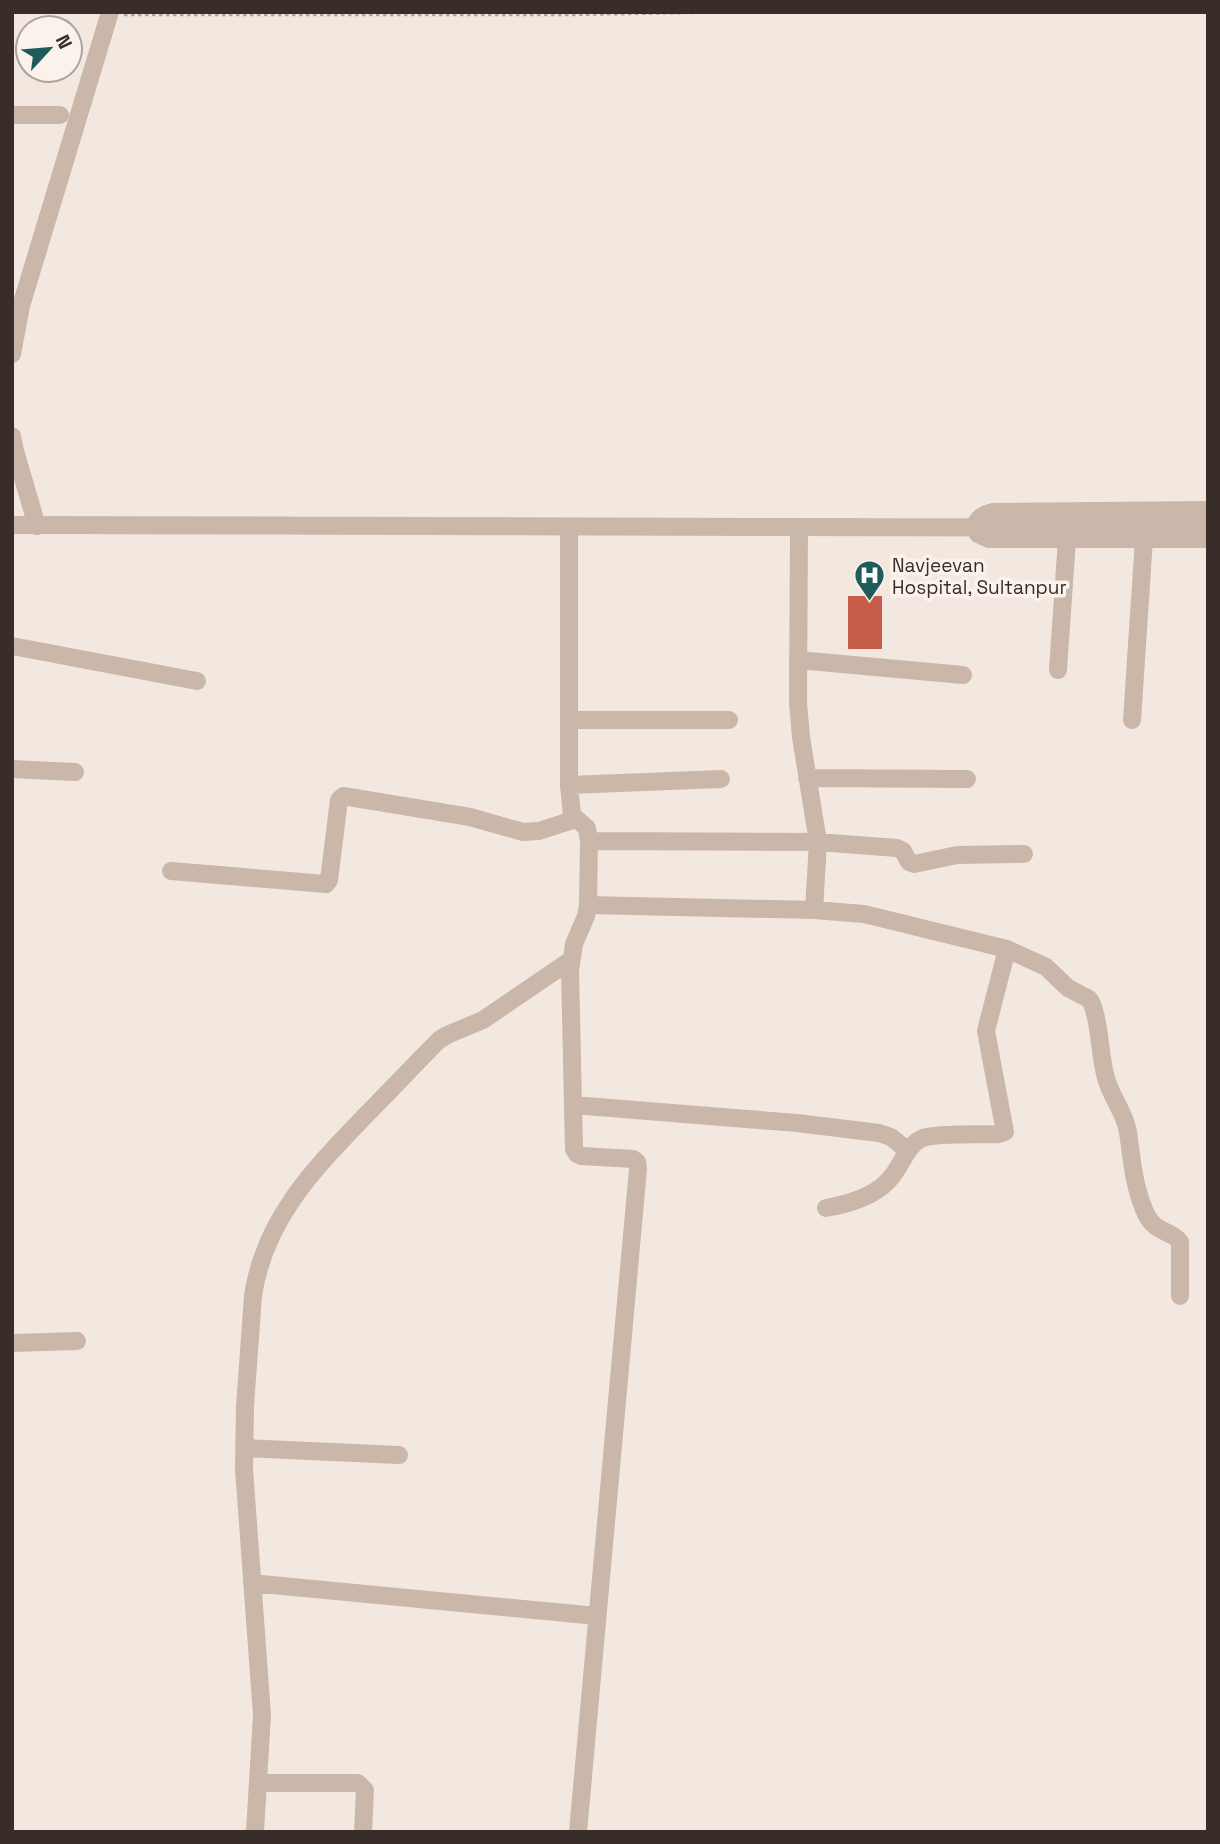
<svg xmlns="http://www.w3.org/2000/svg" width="1220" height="1844" font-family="'Space Grotesk',sans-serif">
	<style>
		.building { fill: #c65c4a }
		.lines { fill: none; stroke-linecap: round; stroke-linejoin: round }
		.path { stroke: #b7a094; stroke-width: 2.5; stroke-dasharray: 3.5 3.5; stroke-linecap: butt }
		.minor { stroke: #cbb6aa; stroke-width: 18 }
		.tertiary { stroke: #cbb6aa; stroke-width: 18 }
		.labels { text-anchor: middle; stroke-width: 7; stroke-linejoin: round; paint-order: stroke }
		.poi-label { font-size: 19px; fill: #392d2a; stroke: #faf2eb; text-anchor: start }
	</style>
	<rect width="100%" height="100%" fill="#f3e8df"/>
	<path class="building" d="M848,596H882V649H848Z"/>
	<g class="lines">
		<path class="path" d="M124,15H570L747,12"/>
		<path class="minor" d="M12,115H60
			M12,354L21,306L110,12
			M12,436L15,451L37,526
			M1208,510L993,512C983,514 978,518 974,527L978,534L989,539H1208
			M569,527V785L572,815L587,828L589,841L588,905L586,916L574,944L570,971L574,1149L577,1154L581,1156L633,1159L637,1162L638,1169L578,1832
			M799,527L798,703L801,737L818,842L814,910
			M12,646L197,681
			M798,660L963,675
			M1058,670L1067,539
			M569,720H729
			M1132,720L1144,539
			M12,769L75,772
			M807,778L967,779
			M569,785L721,779
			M589,841L818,842L897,848L903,851L909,862L914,864L957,855L1024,854
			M171,871L326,884L329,880L339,800L343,796L470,817L523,832L539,831L576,819
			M588,905L814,910L864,914L1007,949L1046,967L1068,988L1089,999L1092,1004C1101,1027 1099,1054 1106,1078C1111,1097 1125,1113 1128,1132C1132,1161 1134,1189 1147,1216C1157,1234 1172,1230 1180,1242V1296
			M573,1105L797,1123L879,1133L891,1137L908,1151
			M826,1208C849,1204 879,1195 893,1175C902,1163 908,1144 923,1138C937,1133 981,1135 998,1134L1005,1132L986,1031L1007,949
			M12,1343L77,1341
			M244,1448L399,1455
			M252,1583L597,1616
			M258,1783H358L365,1790L363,1832
			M255,1832L262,1715L244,1469L245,1406L253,1296C264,1220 313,1170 364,1117C389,1092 414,1065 439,1040L447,1035L483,1020L571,960"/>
		<path class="tertiary" d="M12,525L1208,528"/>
	</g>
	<defs>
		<symbol id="hospital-pin" viewBox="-11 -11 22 30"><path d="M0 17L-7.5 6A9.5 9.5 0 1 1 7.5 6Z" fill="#1f5b59" stroke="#faf2eb"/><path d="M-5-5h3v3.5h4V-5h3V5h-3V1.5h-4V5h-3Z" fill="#fff"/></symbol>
	</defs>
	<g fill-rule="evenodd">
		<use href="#hospital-pin" x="852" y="558" width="35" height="47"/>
	</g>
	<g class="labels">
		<g class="poi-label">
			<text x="892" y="572">Navjeevan<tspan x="892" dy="22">Hospital, Sultanpur</tspan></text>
		</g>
	</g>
	<rect width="1220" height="1844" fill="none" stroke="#392d2a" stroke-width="28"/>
	<g transform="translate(49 49) rotate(64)"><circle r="33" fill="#faf2eb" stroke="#ada39e" stroke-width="2"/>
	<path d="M0-5L12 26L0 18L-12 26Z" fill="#1f5b59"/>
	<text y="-10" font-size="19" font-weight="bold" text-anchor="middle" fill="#392d2a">N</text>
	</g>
</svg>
